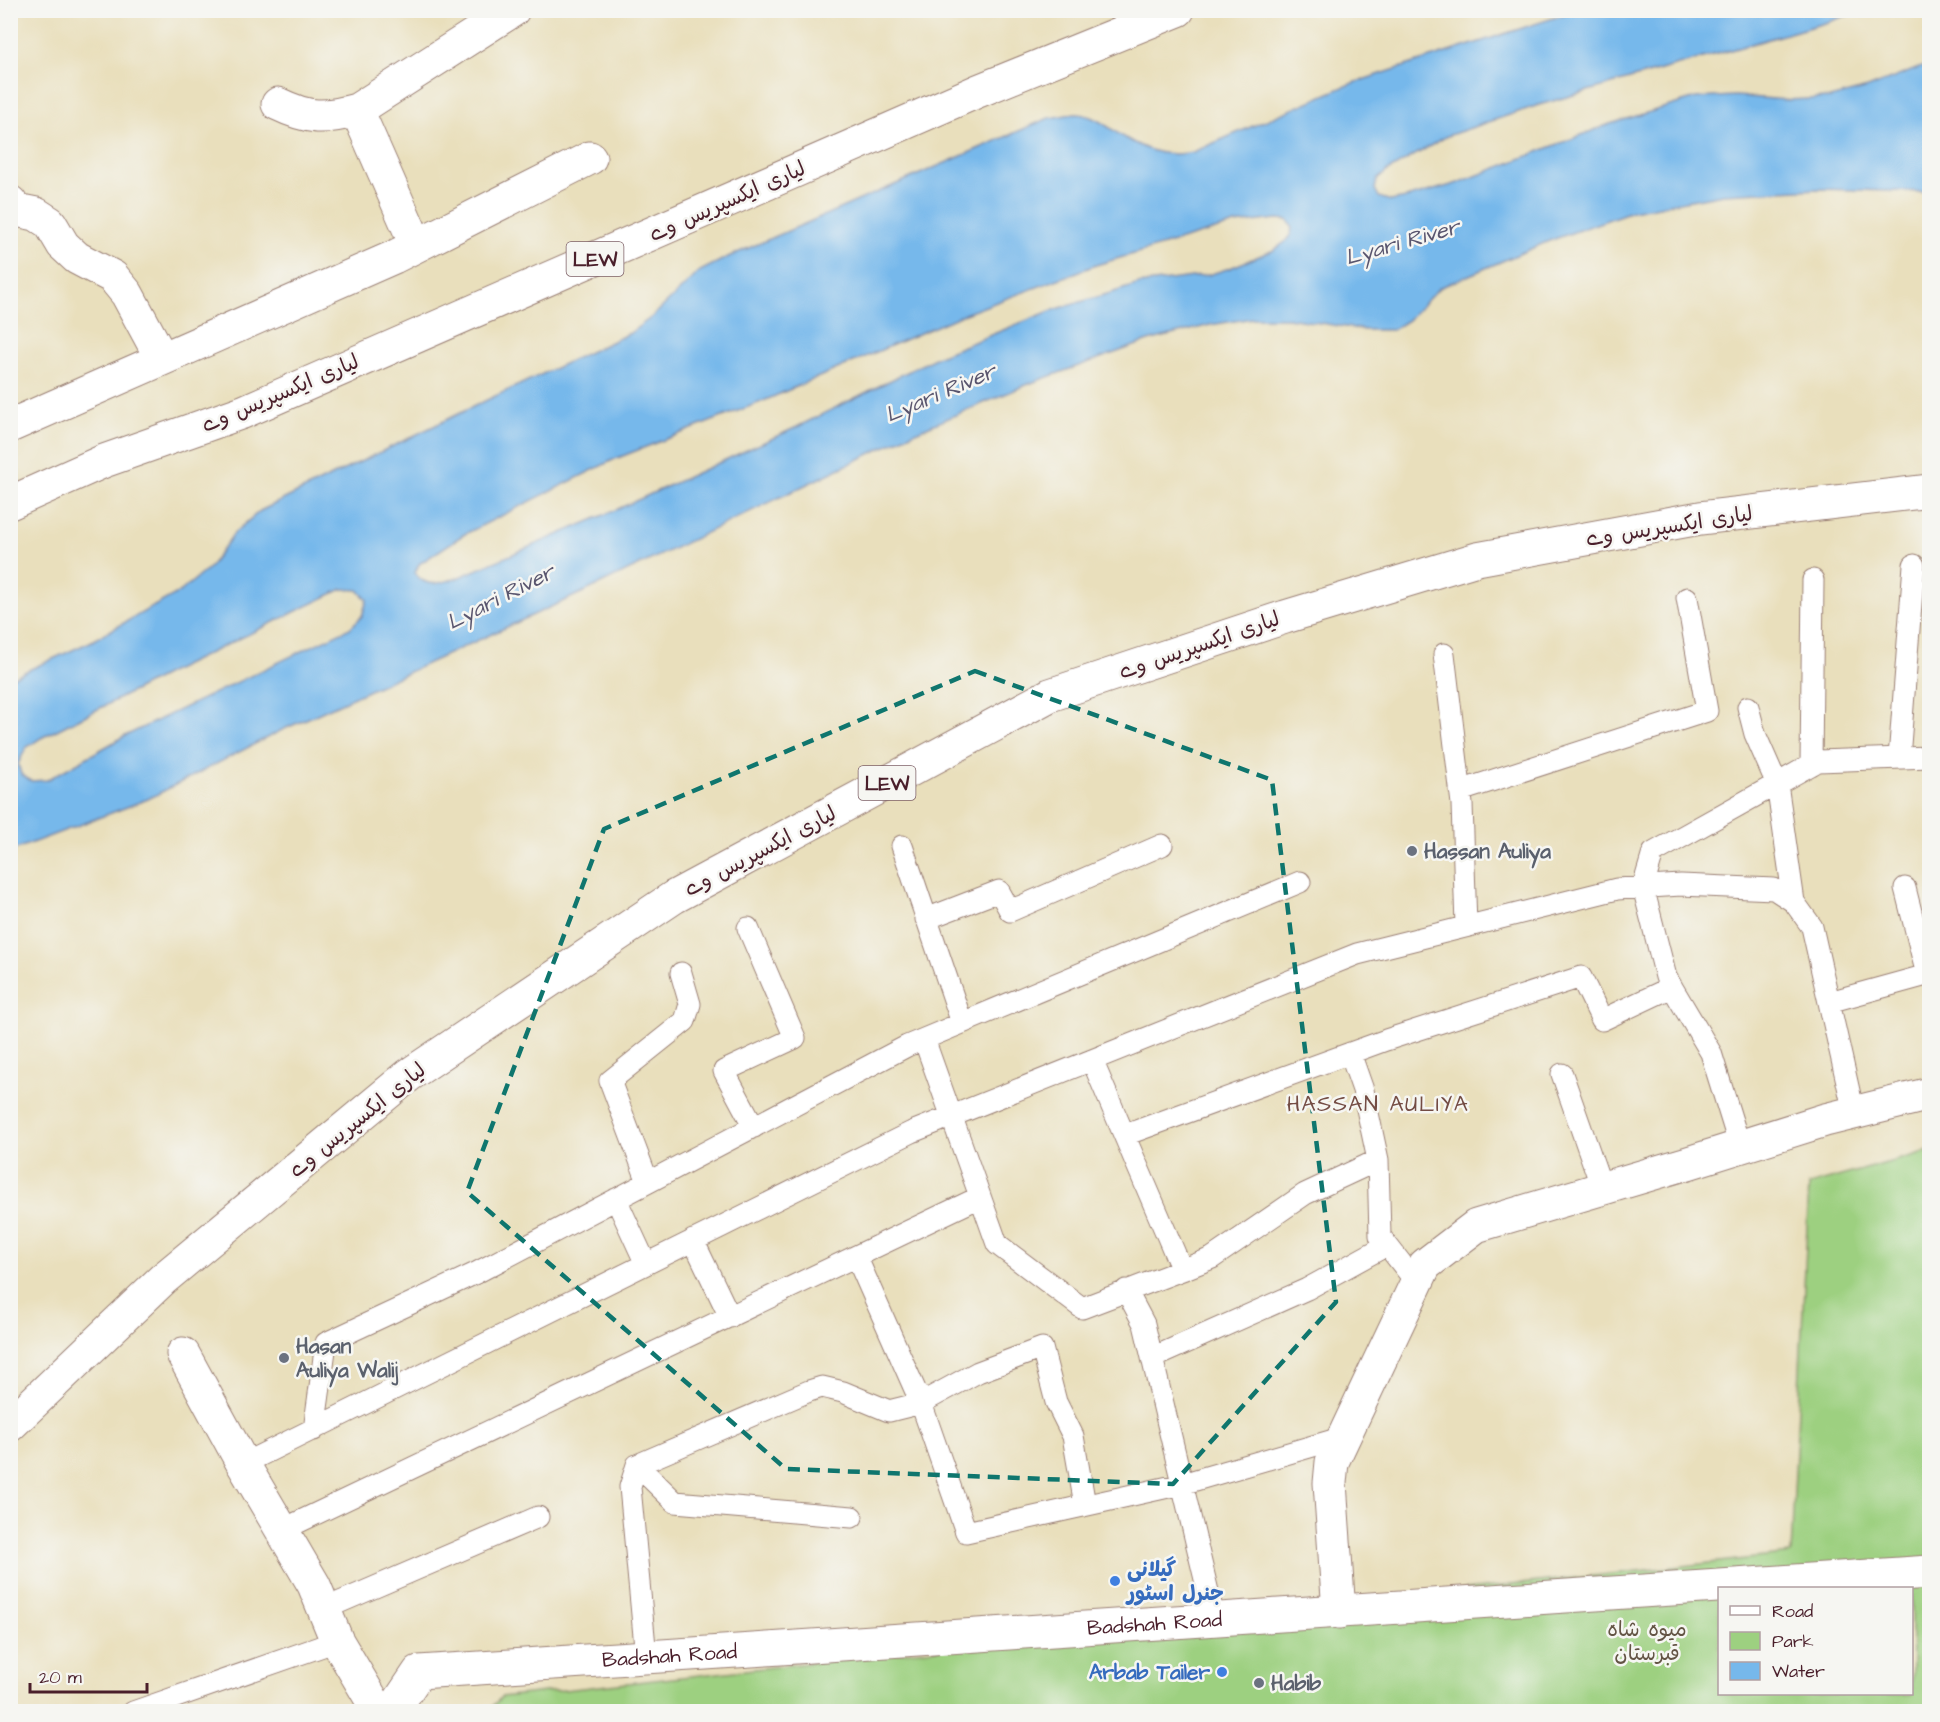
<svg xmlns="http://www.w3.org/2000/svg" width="1940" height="1722" font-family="'Architects Daughter','Playpen Sans Arabic',sans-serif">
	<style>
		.green { fill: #9dd080; stroke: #747856; stroke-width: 1.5; fill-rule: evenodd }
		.water { fill: #76b8eb; stroke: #606c8b; stroke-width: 1.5; fill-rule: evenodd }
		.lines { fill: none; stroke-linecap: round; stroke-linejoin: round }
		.lane-casing { stroke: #9a7f74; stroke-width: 23 }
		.street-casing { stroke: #9a7f74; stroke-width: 35 }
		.secondary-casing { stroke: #9a7f74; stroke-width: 35 }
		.highway-casing { stroke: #9a7f74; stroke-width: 35 }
		.lane { stroke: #fff; stroke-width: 21 }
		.street { stroke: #fff; stroke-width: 33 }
		.secondary { stroke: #fff; stroke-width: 33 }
		.highway { stroke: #fff; stroke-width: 33 }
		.marked { fill: none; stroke: #0f766e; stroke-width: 4.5; stroke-dasharray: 12 8; stroke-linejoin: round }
		.worship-dot { fill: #6b7280; stroke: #f6f6f2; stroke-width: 2 }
		.shop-dot { fill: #3f7fe0; stroke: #f6f6f2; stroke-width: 2 }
		.labels { text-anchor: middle; stroke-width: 5; stroke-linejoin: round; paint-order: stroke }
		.shield { fill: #f6f6f2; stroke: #7e6067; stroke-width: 1.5 }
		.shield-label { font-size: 20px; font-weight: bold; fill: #4a1f2b }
		.street-label { font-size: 21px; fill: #4a1f2b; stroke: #f6f6f2 }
		.worship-label { font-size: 21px; font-weight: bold; fill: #5b616d; stroke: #f6f6f2; text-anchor: start }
		.shop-label { font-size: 21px; font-weight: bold; fill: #366cbe; stroke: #f6f6f2; text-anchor: start }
		.park-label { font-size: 21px; fill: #635444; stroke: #f6f6f2 }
		.water-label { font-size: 22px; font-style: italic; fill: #59556e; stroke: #f6f6f2 }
		.neighbourhood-label { font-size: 22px; letter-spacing: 1.5px; fill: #744c44; stroke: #f6f6f2 }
	</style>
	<rect width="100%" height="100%" fill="#f6f6f2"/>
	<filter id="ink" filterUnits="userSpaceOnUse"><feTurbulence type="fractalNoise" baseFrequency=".0167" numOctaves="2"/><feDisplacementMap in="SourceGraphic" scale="12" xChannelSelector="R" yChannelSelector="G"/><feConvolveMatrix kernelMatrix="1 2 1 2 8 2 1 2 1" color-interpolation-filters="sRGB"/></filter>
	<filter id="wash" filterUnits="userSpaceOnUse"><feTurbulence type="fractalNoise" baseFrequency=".008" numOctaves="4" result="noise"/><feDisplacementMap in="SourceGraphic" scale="24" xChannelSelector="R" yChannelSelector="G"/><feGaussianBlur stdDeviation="1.35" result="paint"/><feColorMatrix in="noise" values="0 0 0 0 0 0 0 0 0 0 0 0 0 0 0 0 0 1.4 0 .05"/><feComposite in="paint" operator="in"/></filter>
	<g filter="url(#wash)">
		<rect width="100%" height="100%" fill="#e9dfbc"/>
		<path class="green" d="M1929,1151V1711L488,1712L501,1697L1791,1554L1809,1185ZM1720,1588H1912V1694H1720Z"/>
		<path class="water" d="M1575,11H1860L1828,22L1539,105L1447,136L1386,172L1377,180L1375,189L1379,197L1391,201L1406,198L1455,184L1610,124L1696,98L1736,96L1787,100L1830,98L1868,88L1929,64V192L1818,189L1723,194L1632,211L1549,241L1439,288L1408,320L1392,330H1365L1288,318H1253L1210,325L1148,341L1031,383L913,433L590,589L280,731L148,799L11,851V678L90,642L181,591L210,567L235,532L260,511L489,399L630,333L653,316L700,271L728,257L1049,118C1058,117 1068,114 1077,114C1096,115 1111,130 1127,139C1149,152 1168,157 1193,152L1350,84ZM1277,219L1288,220L1292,227L1291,234L1285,242L1274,250L1230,268L1208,275L1139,284L1114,292L1050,311L939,356L797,427L618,509L457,578C442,583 425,589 415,573L419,564L463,535L615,459L761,402L962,315L1096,265L1235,224ZM342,589L358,590L367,600L362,616L350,628L123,737L47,780L31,781L21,774L18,764L26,748L41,738L179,668Z"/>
	</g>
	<g filter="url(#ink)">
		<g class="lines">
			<defs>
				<path id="lane" d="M1444,654L1462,804L1466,926
					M1748,707L1755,734L1777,784L1794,902
					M1899,758L1914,565
					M1811,765L1813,580
					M1460,791L1707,711L1687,598
					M902,846L962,1023
					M926,919L999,891L1010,911L1162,845
					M748,928L795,1038L724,1071L754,1127
					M1829,1002L1927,975L1905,888
					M924,1039L997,1244L1082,1308L1182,1270L1092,1060
					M1350,1053L1363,1090L1378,1160L1380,1236L1416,1282
					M1562,1074L1602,1188
					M1125,1135L1386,1040L1581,977L1602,1020L1672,987
					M1740,1147L1711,1053L1666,977L1643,887L1653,853L1818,761L1930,757
					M648,1182L610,1081L685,1021L690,1004L681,973
					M616,1199L646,1264
					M693,1240L730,1317
					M856,1256L921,1403L966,1532L1182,1484L1344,1437
					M1182,1270L1212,1258L1305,1194L1378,1160
					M1126,1290L1144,1324L1215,1621
					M1152,1358L1307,1289L1387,1245
					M314,1430L326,1343L476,1273L907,1046L1300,882
					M243,1464L912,1132L1357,954L1617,889L1681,885L1774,889L1794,902L1812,927L1854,1113
					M637,1465L675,1502L852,1517
					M282,1530L980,1197
					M324,1609L538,1517
					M646,1657L630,1487L637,1465L809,1391L822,1387L843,1392L889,1411L921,1403L978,1372L1042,1348L1056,1402L1073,1436L1085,1505
					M133,1712L337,1641"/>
				<path id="street" d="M278,104C309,119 324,119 357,110L513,10
					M357,110L411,233L415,246
					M10,202L16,210L36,214L50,223L63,245L77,258L113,277L127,294L162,359
					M10,426L394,257L590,158
					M183,1354L243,1464L314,1585L337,1641L379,1712
					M1339,1612L1330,1483L1332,1462L1425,1265L1476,1226L1688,1163L1825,1120L1930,1094"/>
				<g id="secondary">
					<path id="s1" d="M387,1712L396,1706L419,1672L1930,1572"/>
				</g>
				<path id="highway" d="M10,503L104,461L243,412L978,91L1178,10
					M10,1425L163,1279L409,1075L674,897L1050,695L1285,617L1477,559L1700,518L1930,491"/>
			</defs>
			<use href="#lane" class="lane-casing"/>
			<use href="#street" class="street-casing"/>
			<use href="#secondary" class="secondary-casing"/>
			<use href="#highway" class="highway-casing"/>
			<use href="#lane" class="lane"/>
			<use href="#street" class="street"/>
			<use href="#secondary" class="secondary"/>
			<use href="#highway" class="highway"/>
		</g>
	</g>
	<path class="marked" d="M975,671L1272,780L1336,1302L1173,1484L786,1469L467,1192L604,829Z"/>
	<g class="worship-dot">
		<circle cx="1412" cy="851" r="6"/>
		<circle cx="284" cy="1358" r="6"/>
		<circle cx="1259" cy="1683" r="6"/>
	</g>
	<g class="shop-dot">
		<circle cx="1115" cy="1581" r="6"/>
		<circle cx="1222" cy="1672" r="6"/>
	</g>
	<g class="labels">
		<g class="shield">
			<rect x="566.5" y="242" width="57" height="34" rx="4.5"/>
			<rect x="858.5" y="766" width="57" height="34" rx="4.5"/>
		</g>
		<g class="shield-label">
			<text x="595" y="266">LEW</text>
			<text x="887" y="790">LEW</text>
		</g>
		<g class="street-label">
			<text transform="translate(727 201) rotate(-24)" y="7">لیاری ایکسپریس وے</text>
			<text transform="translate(280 393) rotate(-23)" y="7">لیاری ایکسپریس وے</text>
			<text transform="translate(1669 526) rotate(-9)" y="7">لیاری ایکسپریس وے</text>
			<text transform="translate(1199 645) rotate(-19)" y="7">لیاری ایکسپریس وے</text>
			<text transform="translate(760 851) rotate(-28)" y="7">لیاری ایکسپریس وے</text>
			<text transform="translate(357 1120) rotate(-39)" y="7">لیاری ایکسپریس وے</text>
			<text dy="7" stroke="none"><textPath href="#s1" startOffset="789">Badshah Road</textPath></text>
			<text dy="7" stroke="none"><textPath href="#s1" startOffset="303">Badshah Road</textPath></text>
		</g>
		<g class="worship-label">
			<text x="1424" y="858">Hassan Auliya</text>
			<text x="296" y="1353">Hasan<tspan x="296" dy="24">Auliya Walij</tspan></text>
			<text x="1271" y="1690">Habib</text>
		</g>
		<g class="shop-label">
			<text x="1127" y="1576">گیلانی<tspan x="1127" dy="24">جنرل اسٹور</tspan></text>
			<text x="1210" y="1679" text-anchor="end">Arbab Tailer</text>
		</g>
		<g class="park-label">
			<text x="1647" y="1636">میوہ شاہ<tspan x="1647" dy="24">قبرستان</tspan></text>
		</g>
		<g class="water-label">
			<text transform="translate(1402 241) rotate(-16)" y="8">Lyari River</text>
			<text transform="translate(940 392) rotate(-23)" y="8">Lyari River</text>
			<text transform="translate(500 596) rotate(-27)" y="8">Lyari River</text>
		</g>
		<g class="neighbourhood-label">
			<text x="1378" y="1111">HASSAN AULIYA</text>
		</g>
	</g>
	<rect width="1940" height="1722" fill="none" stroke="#f6f6f2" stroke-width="36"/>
	<rect x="1718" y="1587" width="195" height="108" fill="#f6f6f2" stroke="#b1a0a2" stroke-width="1.5"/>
	<rect x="1730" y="1606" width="30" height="9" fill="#ffffff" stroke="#b1a0a2" stroke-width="1.5"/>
	<text x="1772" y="1617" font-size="18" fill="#4a1f2b">Road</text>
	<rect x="1730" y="1632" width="30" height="18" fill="#9dd080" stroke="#b1a0a2" stroke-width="1.5"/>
	<text x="1772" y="1647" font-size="18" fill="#4a1f2b">Park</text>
	<rect x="1730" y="1662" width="30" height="18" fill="#76b8eb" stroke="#b1a0a2" stroke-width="1.5"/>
	<text x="1772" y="1677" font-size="18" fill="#4a1f2b">Water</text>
	<path d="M30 1683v9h117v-9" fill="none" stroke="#4a1f2b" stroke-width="3"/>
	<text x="39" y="1683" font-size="18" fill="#4a1f2b" stroke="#f6f6f2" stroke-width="4.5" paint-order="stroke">20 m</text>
</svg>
